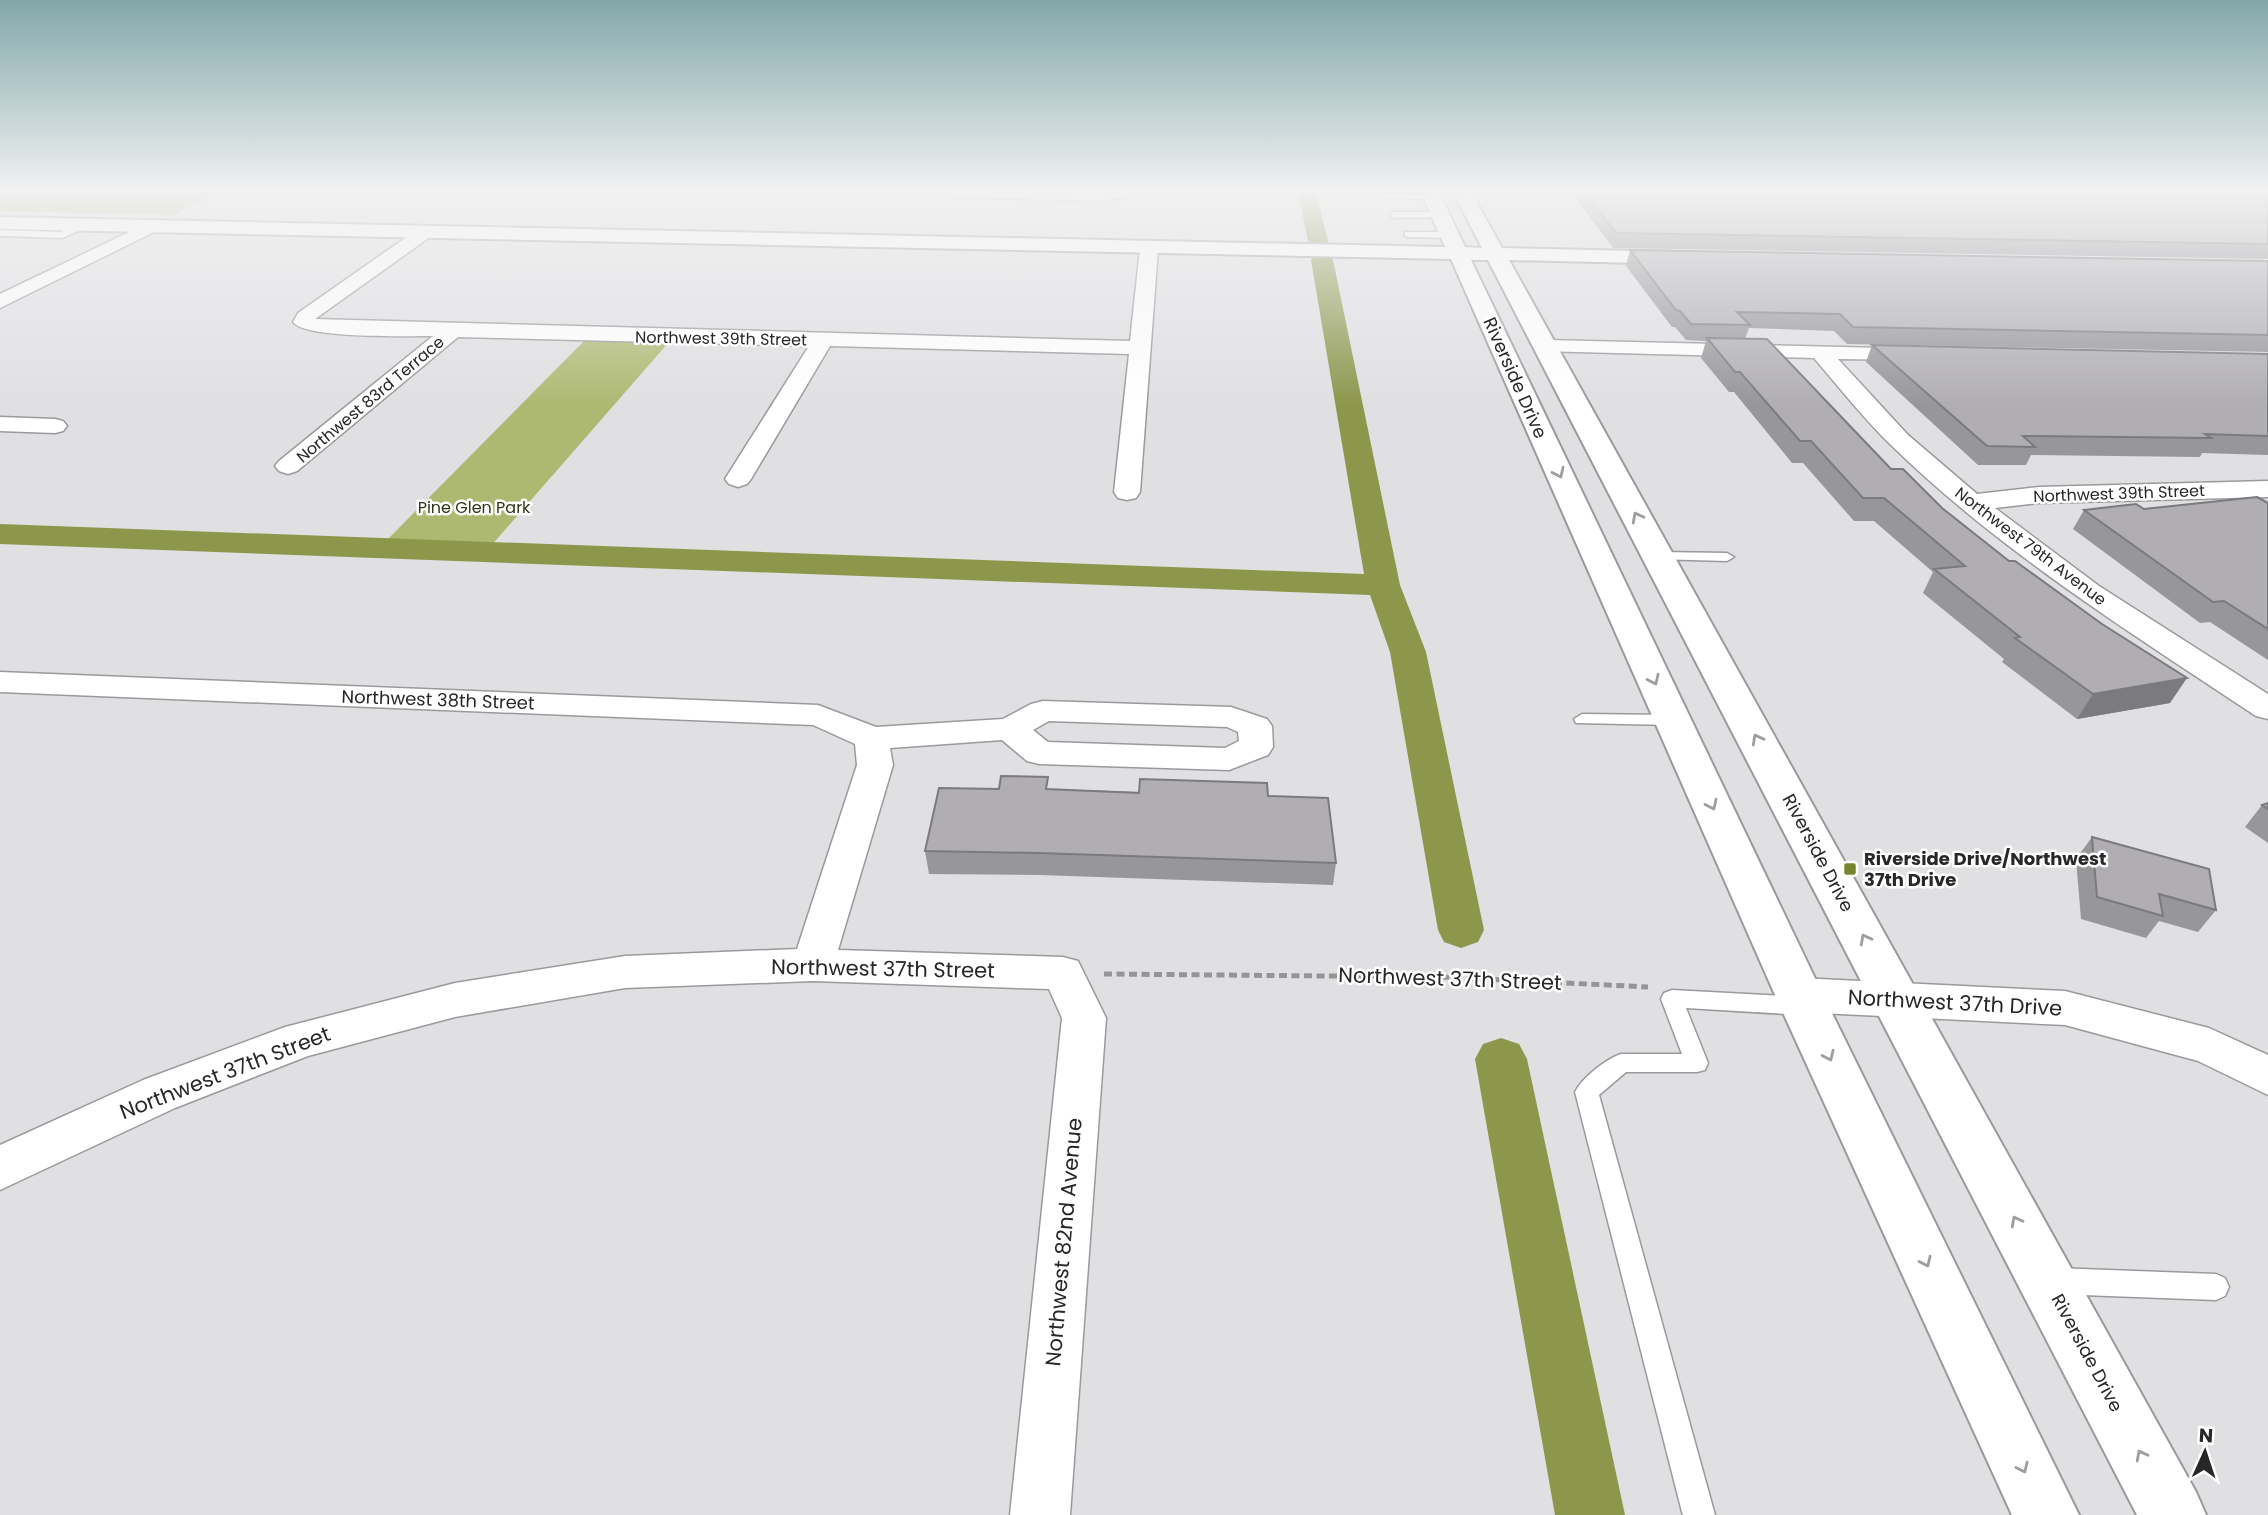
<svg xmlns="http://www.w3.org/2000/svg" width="2268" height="1515" font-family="Poppins,sans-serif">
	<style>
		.green { fill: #adb971 }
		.forest { fill: #aeba6f }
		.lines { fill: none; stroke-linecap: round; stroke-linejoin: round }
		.canal { fill: #8c974c; fill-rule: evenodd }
		.lane-casing { stroke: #9a999c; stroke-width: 3 }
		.street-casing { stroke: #9a999c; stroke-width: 3 }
		.secondary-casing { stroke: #9a999c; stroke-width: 4 }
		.path-far1 { stroke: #959597; stroke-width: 2.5; stroke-dasharray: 3.5 2; stroke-linecap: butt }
		.path { stroke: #959597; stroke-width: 5; stroke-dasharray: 8 4.5; stroke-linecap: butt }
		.lane { fill: #fff; fill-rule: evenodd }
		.street { fill: #fff; fill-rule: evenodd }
		.secondary { fill: #fff; fill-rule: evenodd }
		.wall { fill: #979699 }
		.shaded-wall { fill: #7b7a7d }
		.building { fill: #b0aeb2; stroke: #7b7a7d; stroke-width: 2 }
		.oneway { stroke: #9e9e9e }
		.poi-dot { fill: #798431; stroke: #fff; stroke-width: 2.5 }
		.labels { text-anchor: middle; stroke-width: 5; stroke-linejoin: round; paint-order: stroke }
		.far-street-label { font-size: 16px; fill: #272728; stroke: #fff }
		.far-park-label { font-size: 16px; fill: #303514; stroke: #fff }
		.street-label { font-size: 18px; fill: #272728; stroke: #fff }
		.poi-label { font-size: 18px; font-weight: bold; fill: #272728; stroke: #fff; text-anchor: start }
		.near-street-label { font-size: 21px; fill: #272728; stroke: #fff }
	</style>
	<rect width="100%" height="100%" fill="#e0dfe2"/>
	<path class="green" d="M585,340L669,342L490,547L384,543Z"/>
	<path class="forest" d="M0,192H219L174,215L0,211Z"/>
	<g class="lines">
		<path class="canal" d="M1298,192H1316L1328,241L1325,245H1311L1308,241Z
			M1322,254L1329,256L1333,260L1400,585L1426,652L1484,930L1478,942L1461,948L1444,942L1438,930L1390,652L1370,595L0,544V524L1364,574L1311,260L1315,256Z
			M1501,1038L1519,1044L1527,1059L1625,1515H1555L1475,1059L1483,1044Z"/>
		<defs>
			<path id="lane" d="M1378,194L1433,195L1437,197L1433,199L1381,198Z
				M1441,212L1444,217L1394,218L1390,215L1394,212Z
				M85,222L88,227L62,238L0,236V230L61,232Z
				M1405,232H1451L1455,235L1451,238L1408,237L1405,236Z
				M1659,552L1727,553L1734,557L1727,561L1654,559L1652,556Z
				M1582,714L1672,715L1680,720L1672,725L1576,723L1574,719Z
				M1672,990L1803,997L1811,1000L1814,1006L1811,1012L1803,1015L1686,1008L1708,1063L1705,1070L1697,1072H1626L1599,1095L1715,1515H1683L1682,1512L1575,1092C1583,1077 1606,1059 1621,1054H1682L1661,999L1664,993Z
				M2055,1268L2216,1274L2225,1278L2229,1287L2225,1296L2216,1300L2055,1294L2046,1290L2042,1281L2046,1272Z"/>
			<path id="street" d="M946,192H1133L1131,195L1106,201L954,197Z
				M152,221L161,226L158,230L0,308V294Z
				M424,228L430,229L433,233L430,237L315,319L1130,341L1140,249L1149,244L1155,245L1158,249L1140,492L1136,498L1127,500L1118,498L1114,492L1129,354L830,346L751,479L747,484L738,487L729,484L725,479L809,346L458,337L297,471L288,474L279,471L275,466L279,461L433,336C407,336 305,339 293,322L298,313L418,229Z
				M1546,340L1926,349L1929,354L1926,359L1918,360L1838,359L1908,435L1977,494L2039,487L2268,481V497L2039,503L1995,508L2099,586L2268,694V719L2256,716C2131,633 2001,552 1892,446C1864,419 1839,387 1814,358L1538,351L1535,346L1538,341Z
				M0,417L55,419L63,421L67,426L63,431L55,433L0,431Z
				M0,672L818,705L876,727L1003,719L1031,704L1043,701L1231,707L1267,719L1272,726L1273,747L1268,755L1229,770L1039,764L1027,761L1002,740L890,748L893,765L838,950L1063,957L1078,961L1106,1018L1070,1515H1010L1062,1018L1049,989L813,981L625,988L455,1017L308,1056L175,1108L0,1190V1145L143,1080L285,1027L455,983L625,956L797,949L857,765L855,744L813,725L0,692ZM1049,721L1227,727L1238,732L1239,741L1225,748L1048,742L1033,730Z
				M1799,978L2065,991L2209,1028L2268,1055V1095L2198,1061L2065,1025L1799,1012L1784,1007L1778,995L1784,983Z"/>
			<path id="secondary" d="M1421,192H1439L1465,247L1482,248L1453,192H1471L1502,248L1681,252L1688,254L1691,258L1688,262L1681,264L1509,260L2196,1492L2206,1515H2137L1488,260H1471L1823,995L2079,1515H2012L1775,995L1451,259L0,229V217L1445,247Z"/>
		</defs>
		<use href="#lane" class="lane-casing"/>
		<use href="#street" class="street-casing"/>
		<use href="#secondary" class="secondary-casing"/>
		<path class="path-far1" d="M72,192L84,198"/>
		<path class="path" d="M1104,974L1443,977L1648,987"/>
		<use href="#lane" class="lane"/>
		<use href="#street" class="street"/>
		<use href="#secondary" class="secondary"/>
	</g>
	<path class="wall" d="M1571,192H2268V259L1613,248Z
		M1630,250L2268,261V352L1847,344L1834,331L1749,328L1745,339L1891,469L1942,508L2170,703L2077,719L2002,662L2004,659L1923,593L1933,572L1874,521H1854L1803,463H1792L1734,392H1729L1701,358L1706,341L1686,340L1675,327H1672L1626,266Z
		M1872,345L2268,354V455L2202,453L2200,457L2031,455L2026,465H1978L1866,362Z
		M2268,503V660L2210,622L2200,623L2073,529L2084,510L2144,509Z
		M1048,789L1268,796L1336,863L1333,885L1040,875L929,874L925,851Z
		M2268,803V843L2245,827L2262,805Z
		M2092,837L2216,910L2198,932L2159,921L2146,938L2081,919L2076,859Z"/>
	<path class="shaded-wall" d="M2187,678L2170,703L2077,719L2093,694Z"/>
	<path class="building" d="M1584,192H2268V244L1616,233Z
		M1630,250L2268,261V335L1853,327L1840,314L1737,312L1750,325L1691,324L1680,311L1676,310Z
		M1707,338L1767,339L1891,469H1903L1942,508L2009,561H2015L2102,624L2187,678L2093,694L2015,638L2020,637L1934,569L1965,566L1884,498H1863L1811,441H1800L1740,372H1735Z
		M1872,345L2268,354V436L2205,434L2211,438L2023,436L2035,447L1987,446Z
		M2257,497L2268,503V629L2224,601L2213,602L2084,510L2136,504L2144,509Z
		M1001,776L1048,777L1046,789L1139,793L1140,779L1267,783L1268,796L1328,798L1336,863L1039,853L925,851L939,788L999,789Z
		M2268,803V809L2262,805Z
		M2092,837L2209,869L2216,910L2159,894L2163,916L2097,897Z"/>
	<defs><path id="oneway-chevron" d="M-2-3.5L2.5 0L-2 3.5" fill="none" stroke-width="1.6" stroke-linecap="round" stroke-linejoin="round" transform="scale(1.75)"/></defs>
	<g class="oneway">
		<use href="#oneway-chevron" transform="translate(1559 473) rotate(65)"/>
		<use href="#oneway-chevron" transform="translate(1637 517) rotate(-118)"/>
		<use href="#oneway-chevron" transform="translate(1654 680) rotate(65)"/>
		<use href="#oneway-chevron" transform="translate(1757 739) rotate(-118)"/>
		<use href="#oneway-chevron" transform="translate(1712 805) rotate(65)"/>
		<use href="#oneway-chevron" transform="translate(1865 939) rotate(-118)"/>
		<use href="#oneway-chevron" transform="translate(1829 1056) rotate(65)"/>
		<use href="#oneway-chevron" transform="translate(2016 1221) rotate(-118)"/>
		<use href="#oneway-chevron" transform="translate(1926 1262) rotate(65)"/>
		<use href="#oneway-chevron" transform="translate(2141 1455) rotate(-118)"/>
		<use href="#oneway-chevron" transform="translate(2023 1468) rotate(65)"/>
	</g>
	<linearGradient id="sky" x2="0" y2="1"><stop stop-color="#83a8aa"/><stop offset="0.47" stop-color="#f1f1f2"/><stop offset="1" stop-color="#f1f1f2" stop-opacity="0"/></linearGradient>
	<rect width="2268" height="405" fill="url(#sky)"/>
	<rect class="poi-dot" x="1843" y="862" width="14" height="14" rx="3.5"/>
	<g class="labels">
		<g class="far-street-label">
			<text transform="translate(721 338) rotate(1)" y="6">Northwest 39th Street</text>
			<text transform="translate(370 399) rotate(-40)" y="6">Northwest 83rd Terrace</text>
			<text transform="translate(2119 493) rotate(-2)" y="6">Northwest 39th Street</text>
			<text transform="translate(2031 546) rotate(37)" y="6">Northwest 79th Avenue</text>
		</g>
		<g class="far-park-label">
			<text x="474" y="513">Pine Glen Park</text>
		</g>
		<g class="street-label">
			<text transform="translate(1515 378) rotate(66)" y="6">Riverside Drive</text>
			<text transform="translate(438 700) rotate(2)" y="6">Northwest 38th Street</text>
			<text transform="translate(1818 853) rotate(62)" y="6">Riverside Drive</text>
			<text transform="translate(2087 1353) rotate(62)" y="6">Riverside Drive</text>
		</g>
		<g class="poi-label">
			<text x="1864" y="865">Riverside Drive/Northwest<tspan x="1864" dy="21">37th Drive</tspan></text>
		</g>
		<g class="near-street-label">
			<text transform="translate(883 969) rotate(1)" y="7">Northwest 37th Street</text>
			<text transform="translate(1450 979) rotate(2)" y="7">Northwest 37th Street</text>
			<text transform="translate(1955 1003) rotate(3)" y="7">Northwest 37th Drive</text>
			<text transform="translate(225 1073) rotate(-21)" y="7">Northwest 37th Street</text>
			<text transform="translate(1064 1242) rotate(-85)" y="7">Northwest 82nd Avenue</text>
		</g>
	</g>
	<g transform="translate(2205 1452) rotate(3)" stroke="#ffffff" stroke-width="5" paint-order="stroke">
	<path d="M0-5L12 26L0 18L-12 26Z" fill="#272728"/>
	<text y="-10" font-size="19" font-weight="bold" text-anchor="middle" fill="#272728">N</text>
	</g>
</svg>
